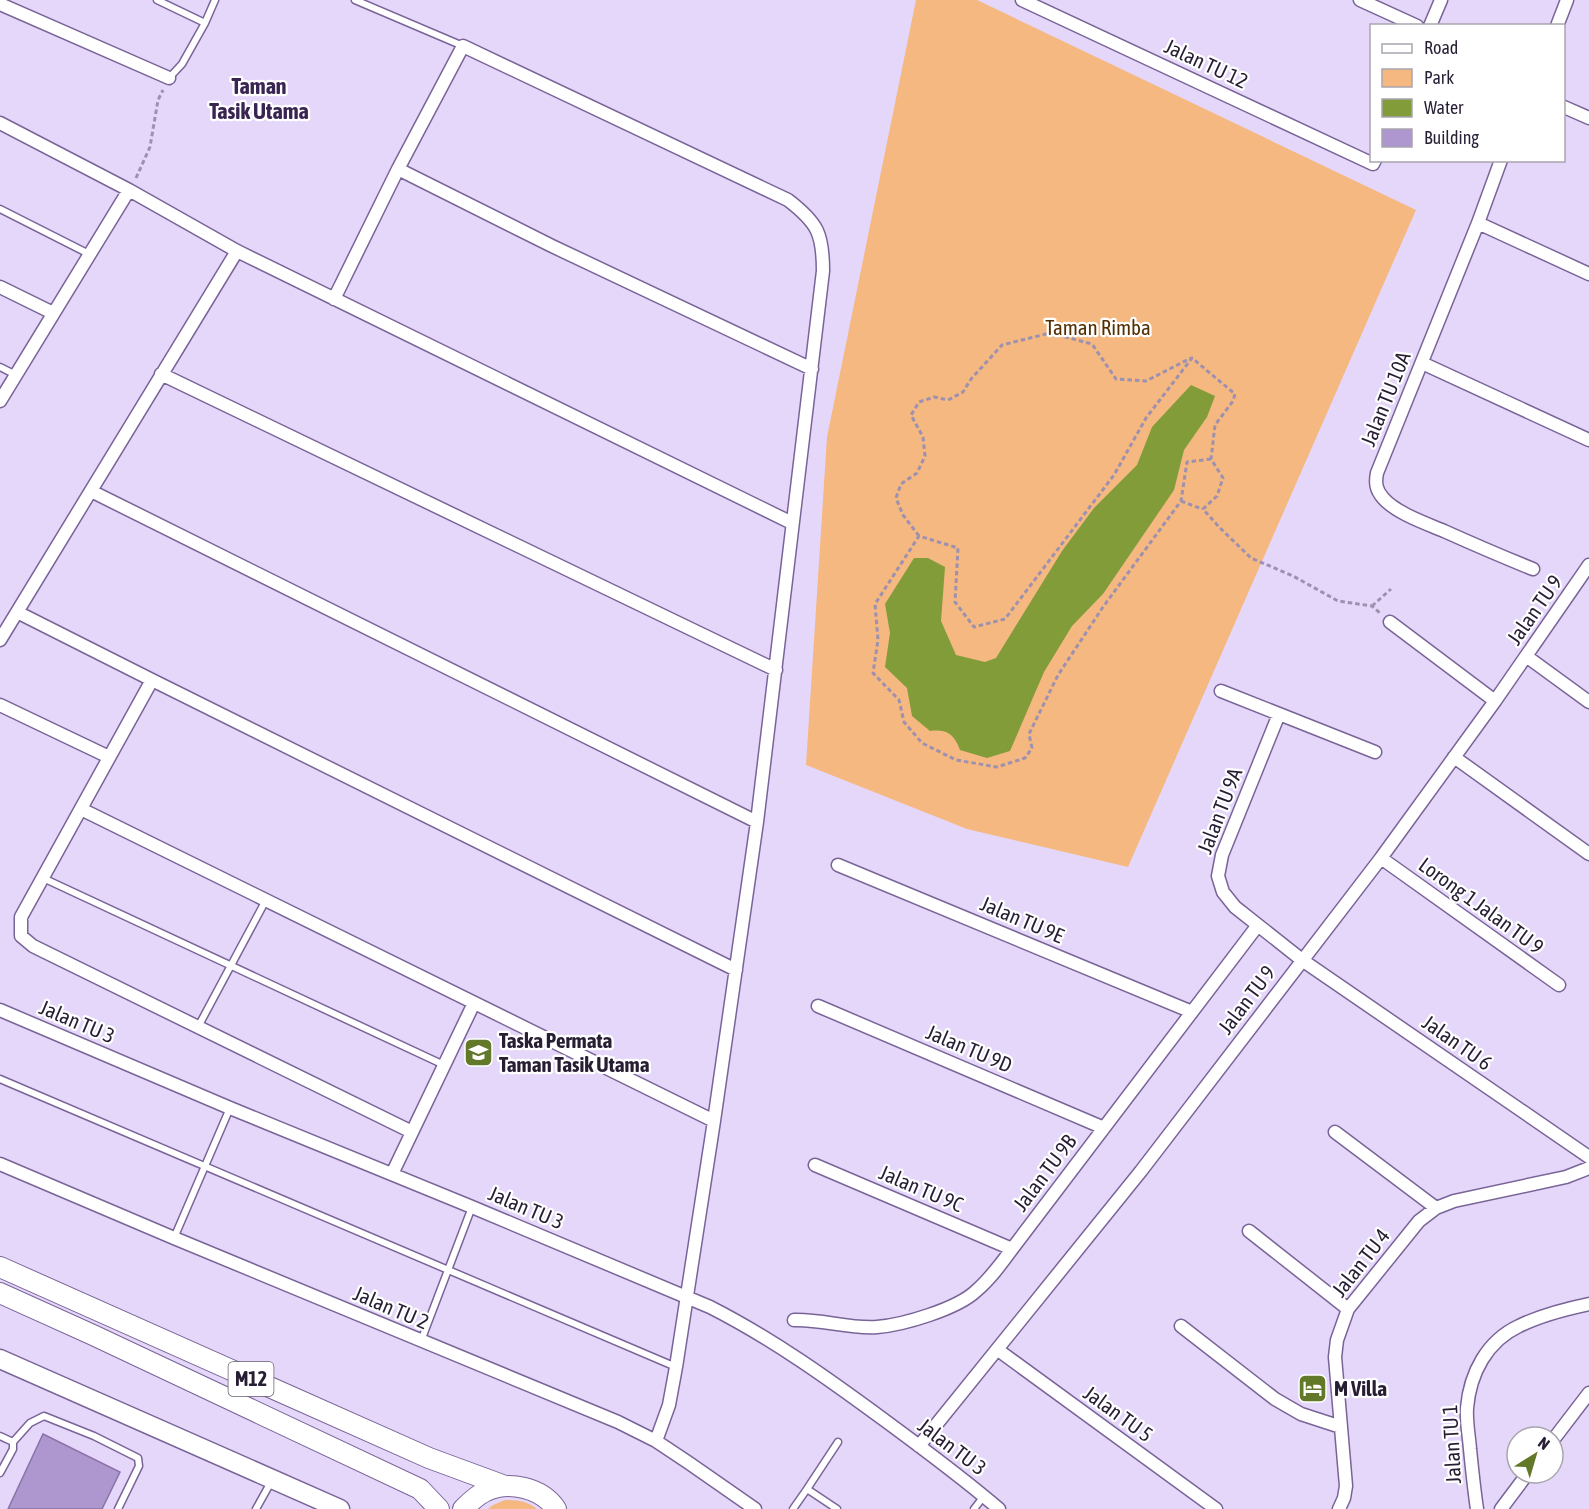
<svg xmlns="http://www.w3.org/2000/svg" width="1589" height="1509" font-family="'Asap Condensed',sans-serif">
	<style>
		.green { fill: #f5b880 }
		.water { fill: #819c38 }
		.building { fill: #ad97ce; stroke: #8973a8; stroke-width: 1.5 }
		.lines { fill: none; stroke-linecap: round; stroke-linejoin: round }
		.lane-casing { stroke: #796498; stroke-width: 9 }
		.street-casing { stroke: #796498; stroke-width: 15 }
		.secondary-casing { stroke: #796498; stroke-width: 21 }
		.primary-casing { stroke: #796498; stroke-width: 22 }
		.path { stroke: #9d91af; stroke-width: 3; stroke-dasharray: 4.5 3; stroke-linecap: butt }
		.lane { stroke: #fff; stroke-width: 6 }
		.street { stroke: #fff; stroke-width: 12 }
		.secondary { stroke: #fff; stroke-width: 18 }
		.primary { stroke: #fff; stroke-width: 20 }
		.labels { text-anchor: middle; stroke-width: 4.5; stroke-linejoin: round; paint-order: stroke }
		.shield { fill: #fff; stroke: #686271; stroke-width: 1.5 }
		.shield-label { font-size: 20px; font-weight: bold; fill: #271e34 }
		.street-label { font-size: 21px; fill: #271e34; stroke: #fff }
		.park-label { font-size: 21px; fill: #542e01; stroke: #fff }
		.poi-label { font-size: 21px; font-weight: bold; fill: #271e34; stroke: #fff; text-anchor: start }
		.neighbourhood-label { font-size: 22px; font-weight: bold; fill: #392452; stroke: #fff }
	</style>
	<rect width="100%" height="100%" fill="#e5d7fa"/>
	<path class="green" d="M916,0H977L1416,210L1128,867L967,829L806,765L827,437Z
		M505,1500C518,1500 527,1501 537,1509H488L493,1505Z"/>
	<path class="water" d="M1191,385L1215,396L1207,417L1184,450L1174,490L1103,594L1072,626L1044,672L1010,751L987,758L960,750C954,734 947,729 930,731L912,716L907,688L885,667L890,633L885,604L914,558H928L945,567L941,621L956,655L985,662L996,658L1062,551L1094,508L1137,465L1152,427Z"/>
	<path class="building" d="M43,1434L120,1472L102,1509H8Z"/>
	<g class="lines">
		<defs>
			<path id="lane" d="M157,0L205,23
				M355,0L463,46
				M169,78L182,64L205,23L215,0
				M0,209L89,254
				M0,367L16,375
				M43,878L444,1065
				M198,1027L266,900
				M0,1079L676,1367
				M174,1238L230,1108
				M421,1341L472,1207
				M0,1436L13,1442V1449L0,1473
				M13,1442L30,1423L44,1416L94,1436L138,1458L139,1466L118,1509
				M256,1509L271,1482
				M793,1509L807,1489
				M837,1509L807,1489L838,1442
				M974,1509L984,1496"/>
			<path id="street" d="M1022,0L1373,164L1375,160
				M1360,0L1417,26
				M0,4L169,78
				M1430,26L1441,0
				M1557,26L1567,0
				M1564,107L1589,118
				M0,123L129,190L237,251L792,523
				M1501,160L1478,223L1377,473C1375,483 1376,490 1383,498C1396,513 1425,523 1444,531C1473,544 1503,557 1533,569
				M398,169L552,246L812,369
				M1478,223L1589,274
				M0,287L53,313
				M334,299L398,169L463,46L788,200C818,223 823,234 823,271L757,822L714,1121L676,1367L669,1405L656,1441
				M1422,363L1589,440
				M161,374L776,670
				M0,401L129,190
				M91,491L757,822
				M17,612L152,680L736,970
				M1390,622L1495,701
				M0,640L237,251
				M1526,656L1589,702
				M152,680L21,917V936L33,946L412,1132
				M1221,691L1375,752
				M0,705L109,757
				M1279,714L1222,855L1218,876L1223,892L1235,907L1302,960L1589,1157
				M1454,757L1589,854
				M81,809L714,1121
				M1381,858L1559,985
				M838,865L1192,1012
				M818,1006L1104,1128
				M0,1010L230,1108L472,1207L710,1307C773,1339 830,1380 887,1422C925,1450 963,1478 999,1509
				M1335,1132L1436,1208
				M0,1164L174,1238L618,1422L656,1441L689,1463L755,1509
				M815,1165L1012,1249
				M392,1174L474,1003
				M1249,1231L1348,1309
				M794,1320C822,1319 849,1329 877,1327C903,1325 957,1309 976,1291C990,1279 1001,1264 1012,1249L1258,925
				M1181,1326L1275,1399L1301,1414L1341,1427
				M998,1350L1216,1509
				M1553,1440L1589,1393
				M919,1446L1141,1171L1381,858L1495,701L1589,565
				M1339,1509L1344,1498L1346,1486L1335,1357L1337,1340L1348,1309L1419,1221L1436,1208L1454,1201L1566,1177L1589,1168
				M1477,1509C1474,1489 1472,1469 1470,1449C1469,1436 1466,1421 1467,1408C1470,1373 1487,1341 1519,1326C1541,1315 1565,1309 1589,1304
				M1501,1509L1528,1473"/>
			<path id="secondary" d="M0,1359L340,1509"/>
			<path id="primary" d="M0,1267L429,1458L505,1486
				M0,1293L93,1335L420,1489L439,1509
				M463,1509C470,1502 477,1495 486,1491C509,1480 542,1488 556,1509"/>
		</defs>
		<use href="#lane" class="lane-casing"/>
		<use href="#street" class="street-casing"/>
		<use href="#secondary" class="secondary-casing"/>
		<use href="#primary" class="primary-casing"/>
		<path class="path" d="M136,178L150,147L158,100L163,90
			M1211,459L1187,462L1181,501L1103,607L1058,675L1029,734L1032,748L1025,758L997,767L956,760L922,743L904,722L899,700L873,673L878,640L875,604L919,536L958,548L955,602L974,627L1005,619L1114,475L1146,418L1192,358L1235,394L1233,401L1215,425L1211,459L1223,478L1217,496L1203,509L1219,527L1251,558L1293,576L1338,601L1372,606L1381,614
			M1181,501L1202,509
			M919,536L903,515L896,498L901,484L917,473L925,456L923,437L911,415L919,402L934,397L948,400L963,392L971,379L1002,345L1050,333L1092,344L1116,379L1146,381L1191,358
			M1372,606L1391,589"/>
		<use href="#lane" class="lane"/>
		<use href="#street" class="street"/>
		<use href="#secondary" class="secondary"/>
		<use href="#primary" class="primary"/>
	</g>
	<defs>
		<symbol id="school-square" viewBox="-11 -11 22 22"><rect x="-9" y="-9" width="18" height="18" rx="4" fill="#63792a" stroke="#fff"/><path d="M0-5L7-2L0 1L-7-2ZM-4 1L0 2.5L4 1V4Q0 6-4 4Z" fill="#fff"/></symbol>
		<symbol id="hotel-square" viewBox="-11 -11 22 22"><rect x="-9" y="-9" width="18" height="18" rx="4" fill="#63792a" stroke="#fff"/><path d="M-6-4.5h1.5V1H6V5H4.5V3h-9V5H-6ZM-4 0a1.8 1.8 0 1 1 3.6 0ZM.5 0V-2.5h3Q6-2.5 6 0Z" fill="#fff"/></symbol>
	</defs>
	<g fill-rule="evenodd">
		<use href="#school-square" x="462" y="1036" width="33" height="33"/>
		<use href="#hotel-square" x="1296" y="1372" width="33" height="33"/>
	</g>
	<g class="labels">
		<rect class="shield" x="228.5" y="1362" width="45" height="34" rx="4.5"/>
		<g class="shield-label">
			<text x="251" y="1386">M12</text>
		</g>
		<g class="street-label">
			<text transform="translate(1206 64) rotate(25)" y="7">Jalan TU 12</text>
			<text transform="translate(1386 399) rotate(-68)" y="7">Jalan TU 10A</text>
			<text transform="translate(1535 610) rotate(-55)" y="7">Jalan TU 9</text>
			<text transform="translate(1220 811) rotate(-69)" y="7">Jalan TU 9A</text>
			<text transform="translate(1481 906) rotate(36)" y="7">Lorong 1 Jalan TU 9</text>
			<text transform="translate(1022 920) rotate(23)" y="7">Jalan TU 9E</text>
			<text transform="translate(1247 1000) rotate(-53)" y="7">Jalan TU 9</text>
			<text transform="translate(77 1022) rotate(23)" y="7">Jalan TU 3</text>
			<text transform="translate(1457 1043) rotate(35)" y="7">Jalan TU 6</text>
			<text transform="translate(969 1049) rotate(23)" y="7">Jalan TU 9D</text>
			<text transform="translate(1045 1173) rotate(-53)" y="7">Jalan TU 9B</text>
			<text transform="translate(921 1189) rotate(23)" y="7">Jalan TU 9C</text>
			<text transform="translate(526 1208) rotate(23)" y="7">Jalan TU 3</text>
			<text transform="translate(1361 1263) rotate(-52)" y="7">Jalan TU 4</text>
			<text transform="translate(391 1308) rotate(23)" y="7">Jalan TU 2</text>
			<text transform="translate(1118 1414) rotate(36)" y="7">Jalan TU 5</text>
			<text transform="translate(1452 1444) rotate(-93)" y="7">Jalan TU 1</text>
			<text transform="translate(952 1447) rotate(37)" y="7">Jalan TU 3</text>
		</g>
		<g class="park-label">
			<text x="1098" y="335">Taman Rimba</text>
		</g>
		<g class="poi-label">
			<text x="499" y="1048">Taska Permata<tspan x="499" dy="24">Taman Tasik Utama</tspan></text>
			<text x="1334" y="1396">M Villa</text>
		</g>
		<g class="neighbourhood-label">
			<text x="259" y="94">Taman<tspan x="259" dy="25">Tasik Utama</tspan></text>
		</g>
	</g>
	<rect x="1370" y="24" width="195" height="138" fill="#ffffff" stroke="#a9a5ae" stroke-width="1.5"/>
	<rect x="1382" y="44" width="30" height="9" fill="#ffffff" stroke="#a9a5ae" stroke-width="1.5"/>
	<text x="1424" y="54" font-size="18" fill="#271e34">Road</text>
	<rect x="1382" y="69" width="30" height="18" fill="#f5b880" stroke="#a9a5ae" stroke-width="1.5"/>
	<text x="1424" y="84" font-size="18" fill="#271e34">Park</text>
	<rect x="1382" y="99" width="30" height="18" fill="#819c38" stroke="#a9a5ae" stroke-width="1.5"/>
	<text x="1424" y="114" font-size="18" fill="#271e34">Water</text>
	<rect x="1382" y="129" width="30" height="18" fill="#ad97ce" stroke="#a9a5ae" stroke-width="1.5"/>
	<text x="1424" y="144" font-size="18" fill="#271e34">Building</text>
	<g transform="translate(1535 1455) rotate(37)"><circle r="28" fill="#ffffff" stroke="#a9a5ae" stroke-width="1.5"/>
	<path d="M0-4.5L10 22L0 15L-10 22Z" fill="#63792a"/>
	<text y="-9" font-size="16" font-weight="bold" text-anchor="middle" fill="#271e34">N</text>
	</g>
</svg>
